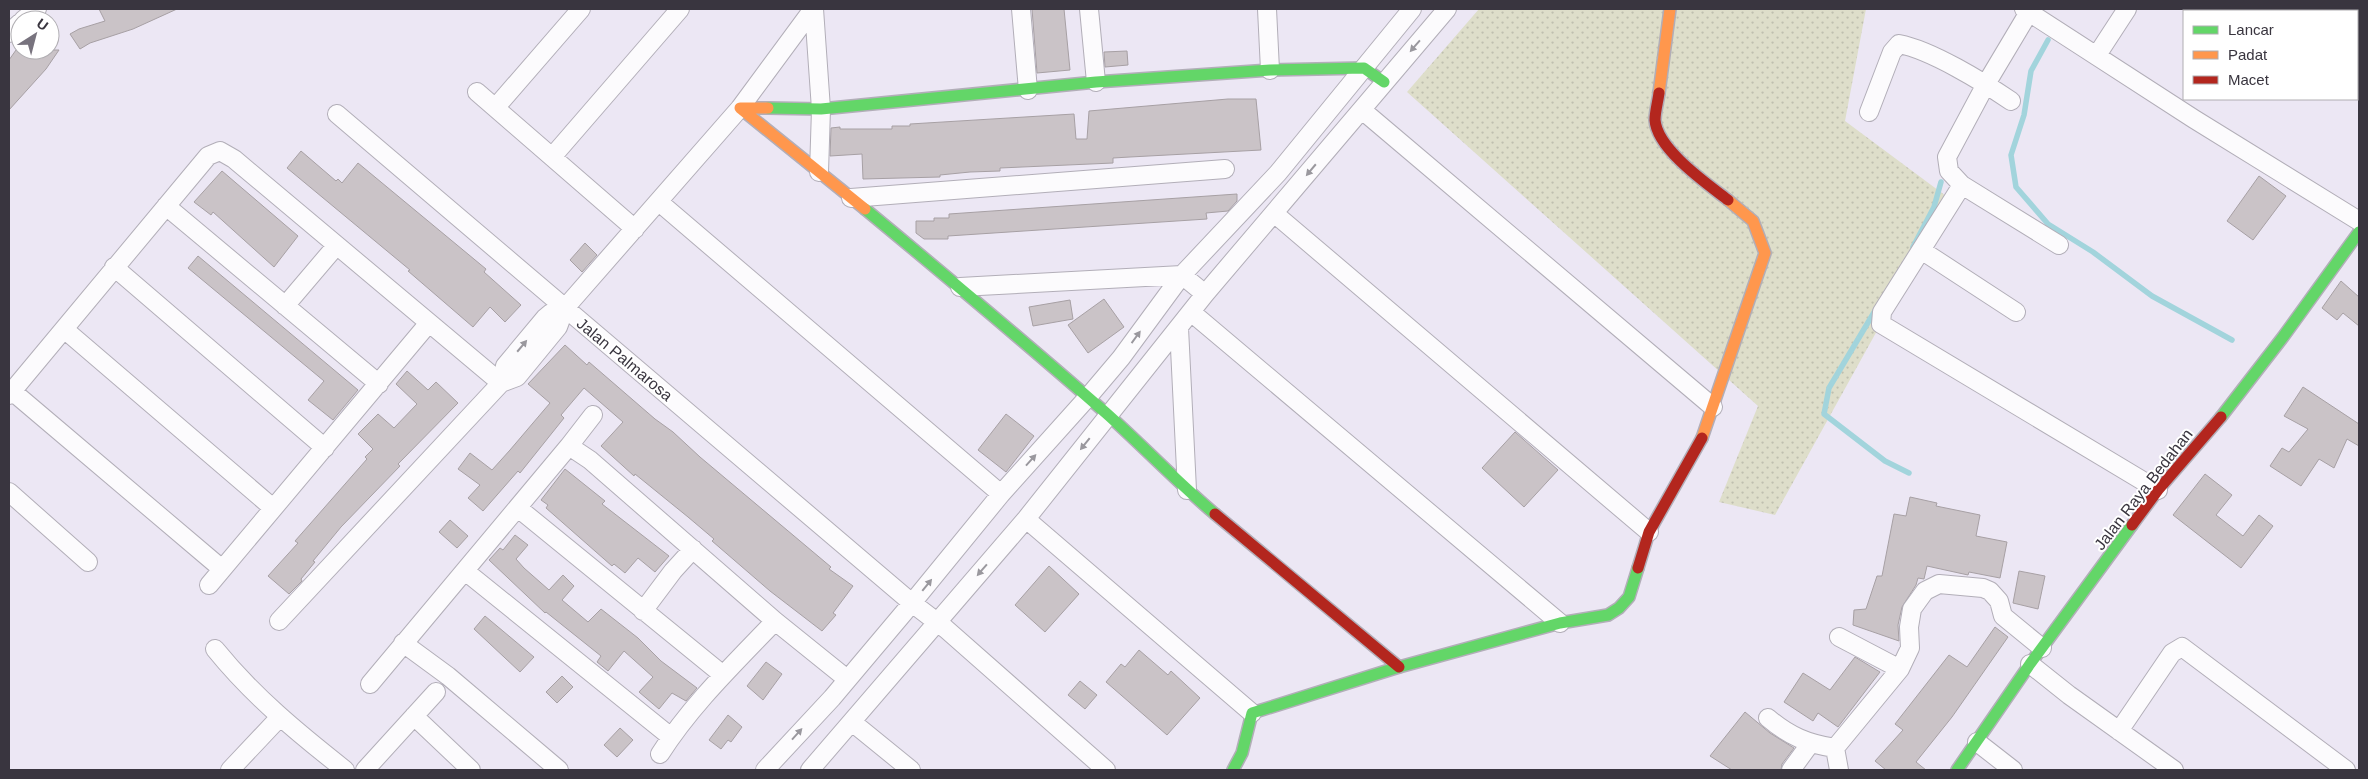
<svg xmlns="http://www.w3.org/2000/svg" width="2368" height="779" font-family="Arial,sans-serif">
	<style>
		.grass { fill: url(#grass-dots) }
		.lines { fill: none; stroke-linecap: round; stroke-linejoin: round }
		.stream { stroke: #a2d4dc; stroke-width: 5.5 }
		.building { fill: #cac3c7; stroke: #a7a0a4 }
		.street-casing { stroke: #b2aeb8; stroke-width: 20 }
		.fast-casing { stroke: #b2aeb8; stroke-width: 14 }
		.slow-casing { stroke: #b2aeb8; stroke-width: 14 }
		.jam-casing { stroke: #b2aeb8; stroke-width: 14 }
		.street { stroke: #fcfbfd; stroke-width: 18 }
		.fast { stroke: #63d668; stroke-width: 11 }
		.slow { stroke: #ff974d; stroke-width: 11 }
		.jam { stroke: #b3261e; stroke-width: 11 }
		.oneway { fill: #9a989e }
		.labels { text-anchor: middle; stroke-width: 4; stroke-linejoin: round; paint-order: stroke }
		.street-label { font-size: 16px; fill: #39353f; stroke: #fff }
	</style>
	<defs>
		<pattern id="grass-dots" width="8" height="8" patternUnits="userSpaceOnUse" patternTransform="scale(1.25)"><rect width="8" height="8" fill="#dedeca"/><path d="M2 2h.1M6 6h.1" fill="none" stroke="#bfbfaf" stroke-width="1.8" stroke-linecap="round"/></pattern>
	</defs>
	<rect width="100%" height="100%" fill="#ece7f4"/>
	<path class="grass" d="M1479,9H1866L1845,121L1950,199L1775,515L1719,502L1758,406L1407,92Z"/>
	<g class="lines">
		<path class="stream" d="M2048,40L2031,71L2024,115L2011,155L2016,187L2048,224L2093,252L2152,296L2232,340
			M1913,247L1934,207L1941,182
			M1876,309L1829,388L1824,414L1885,461L1909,473"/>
	</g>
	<path class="building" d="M99,9H177L133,29L90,43L80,49L70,34L79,29L105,21Z
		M1032,9H1064L1070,70L1037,73Z
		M16,50H59L46,69L9,110V60Z
		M1127,51L1128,65L1105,67L1104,52Z
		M1228,99H1256L1261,150L1130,157L1113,158V163L1000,168V171L970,172L940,175V177L863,179L862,154L830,156L831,128L840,127V129H892V126H910V124L1074,114L1076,139H1087L1089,111Z
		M301,151L336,181L338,179L342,183L358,163L486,269L484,272L521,305L505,322L490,307L473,327L408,271L410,270L287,168Z
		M222,171L298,236L274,267L213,212L211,215L194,202Z
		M2259,176L2286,196L2253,240L2227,221Z
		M1237,194V201L1228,211L1206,213L1207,219L948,236V239H924L916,233V221H934V218H949V214Z
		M585,243L597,255L582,272L570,260Z
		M198,256L358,390L333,420L308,400L324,381L188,268Z
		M2341,281L2359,297V326L2343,313L2337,320L2322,308Z
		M1104,299L1124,327L1088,353L1068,325Z
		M1070,300L1073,319L1033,326L1029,307Z
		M565,345L587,365L589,362L655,419L673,432L700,457L831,567L829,569L853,586L833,613L836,615L822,631L770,591L712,541L714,539L688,517L635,474L634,476L601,446L623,422L584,388L561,415L564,418L520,473L518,471L483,511L468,498L480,485L458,469L470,453L492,470L510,450L550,403L528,384Z
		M407,371L428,390L436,382L458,403L398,464L400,466L341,527L313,561L315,562L301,579L302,581L289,594L268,576L298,543L295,541L310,524L367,459L365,457L373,449L358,434L378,414L394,428L417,404L396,384Z
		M2303,387L2359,424V446L2347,439L2334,468L2319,459L2301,486L2270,466L2282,448L2289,452L2308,429L2284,416Z
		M1006,414L1034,436L1006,472L978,450Z
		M1515,432L1558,470L1524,507L1482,468Z
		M565,469L605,501L602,504L669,556L655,572L638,558L625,573L614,564L612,566L546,508L548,505L541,500Z
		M2205,474L2232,495L2216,515L2243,536L2259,515L2273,526L2241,568L2173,515Z
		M1910,497L1937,503L1936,506L1980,515L1976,536L2007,542L2000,578L1969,572L1968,575L1927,566L1924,579L1918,578L1916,585L1902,607L1898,625L1899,641L1853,625L1854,610L1866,609L1877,576H1882L1894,514L1906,516Z
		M450,520L468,536L457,548L439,532Z
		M515,535L528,545L516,559L524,568L549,590L563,575L574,586L562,600L588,622L601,609L638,638L661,661L697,688L686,701L672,693L659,709L639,692L653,677L624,651L608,671L597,662L601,656L546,612L545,613L489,560L500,548L503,550Z
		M1049,566L1079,594L1045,632L1015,605Z
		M2019,571L2045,576L2038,609L2013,603Z
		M485,616L534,657L520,672L474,629Z
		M1995,627L2008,637L1952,717L1916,762L1926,770H1886L1875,761L1903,730L1895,724L1949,655L1967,667Z
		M1139,650L1168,675L1171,671L1200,698L1167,735L1106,682L1121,664L1125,667Z
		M1855,657L1880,672L1838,727L1818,713L1813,721L1784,702L1803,673L1830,690Z
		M766,662L782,674L763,700L747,686Z
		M562,676L573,687L557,703L546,692Z
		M1080,681L1097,695L1085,709L1068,695Z
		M1745,712L1770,733L1794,748L1782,764L1781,770H1732L1710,756Z
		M728,715L742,727L731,742L728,740L721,749L709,740Z
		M620,728L633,740L617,757L604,745Z"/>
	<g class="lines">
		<defs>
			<path id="street" d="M814,9L821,109L819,172
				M1021,9L1028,90
				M1089,9L1096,82
				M1267,9L1270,70
				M2024,9L2194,119L2359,221
				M2195,9L2199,11
				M2029,12L1986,84L1947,157L1949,171L1962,185L2059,245
				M23,20L37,9
				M9,33L20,23
				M2097,55L2127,9
				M477,92L635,229
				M496,107L581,9
				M1362,110L1713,407
				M1869,112L1892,52L1899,44C1931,50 1983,82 2011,101
				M337,114L912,603L946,629L1106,770
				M552,157L680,9
				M1962,185L1882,312L1881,324L2158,490
				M851,198L1225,169
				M659,202L1001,494
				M166,206L379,384
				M1275,214L1649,532
				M1921,250L2016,312
				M114,267L325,448
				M960,287L1182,275L1205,294
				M285,306L336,246
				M1191,312L1560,623
				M1179,328L1187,490
				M64,329L273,508
				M501,383L505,366L545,318L551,313L565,308
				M12,391L222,569
				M9,395L208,156L220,151L234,159L501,383
				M569,446L593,415
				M9,492L88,562
				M518,508L723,675
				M1026,519L1252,713
				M465,571L671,737
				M209,585L428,324
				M643,611L673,571L693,549
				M279,621L501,383L517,377L558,327L565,308L740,108L813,9
				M1839,637L1900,669
				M403,643L448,676L559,770
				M215,649C253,696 298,733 345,770
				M2030,664L2069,695L2174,770
				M370,684L569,446L590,460L775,621L847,679
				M414,716L471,770
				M1768,718C1789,736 1808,744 1835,748
				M852,722L911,770
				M2119,731L2172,653L2182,647L2346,770
				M1977,742L2013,770
				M660,754C691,705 735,663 775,621
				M230,770L279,718
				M365,770L436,692
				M765,770L832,698L912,603L1001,494L1088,397L1121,358L1182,275L1278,173L1412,9
				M810,770L1026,519L1205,294L1447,9
				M1791,770L1810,744
				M1839,770L1835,748L1900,669L1910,648L1909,627L1912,609L1925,591L1939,584L1983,588L1990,591L1999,601L2003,616L2042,648"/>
			<path id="fast" d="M768,108L821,109L1096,82L1270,70L1364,68L1384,82
				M865,209C946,276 1027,344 1106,413C1143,446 1177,482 1215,514
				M2221,417L2283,337L2359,232
				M1233,770L1242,753L1252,713L1399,667L1560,623L1608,615L1619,608L1629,597L1638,568
				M1957,770L2030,664L2132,525"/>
			<path id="slow" d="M1659,93L1670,9
				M768,108H740L865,209
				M1702,438L1765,253L1753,221L1728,200"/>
			<path id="jam" d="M1659,93C1658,101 1655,112 1655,120C1657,149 1706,183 1728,200
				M1215,514L1399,667
				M2132,525L2158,490L2221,417
				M1638,568L1649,532L1702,438"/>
		</defs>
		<use href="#street" class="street-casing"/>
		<use href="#fast" class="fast-casing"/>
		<use href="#slow" class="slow-casing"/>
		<use href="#jam" class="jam-casing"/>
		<use href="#street" class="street"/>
		<use href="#fast" class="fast"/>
		<use href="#slow" class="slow"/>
		<use href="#jam" class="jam"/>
	</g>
	<defs><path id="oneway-solid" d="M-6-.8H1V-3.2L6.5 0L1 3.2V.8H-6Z" transform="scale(1.25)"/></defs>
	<g class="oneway">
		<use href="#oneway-solid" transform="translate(1415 46) rotate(131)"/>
		<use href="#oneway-solid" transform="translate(1311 170) rotate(130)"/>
		<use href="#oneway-solid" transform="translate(1136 337) rotate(-54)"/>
		<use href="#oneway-solid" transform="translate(522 346) rotate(-50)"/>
		<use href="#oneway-solid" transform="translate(1085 444) rotate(129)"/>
		<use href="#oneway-solid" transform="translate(1031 460) rotate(-48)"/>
		<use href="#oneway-solid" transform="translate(982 570) rotate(131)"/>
		<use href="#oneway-solid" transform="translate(927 585) rotate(-51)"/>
		<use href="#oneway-solid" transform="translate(797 734) rotate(-48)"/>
	</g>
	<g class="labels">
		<g class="street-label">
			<text transform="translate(625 359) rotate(40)" y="6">Jalan Palmarosa</text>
			<text transform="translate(2143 489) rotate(-52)" y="6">Jalan Raya Bedahan</text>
		</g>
	</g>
	<rect width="2368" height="779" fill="none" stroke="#39353f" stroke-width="20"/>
	<rect x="2183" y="10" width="175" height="90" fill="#ffffff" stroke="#b0aeb2"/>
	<rect x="2193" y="26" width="25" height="8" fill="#63d668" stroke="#b0aeb2"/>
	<text x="2228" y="35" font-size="15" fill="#39353f">Lancar</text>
	<rect x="2193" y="51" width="25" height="8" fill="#ff974d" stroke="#b0aeb2"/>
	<text x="2228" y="60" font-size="15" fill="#39353f">Padat</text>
	<rect x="2193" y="76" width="25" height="8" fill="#b3261e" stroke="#b0aeb2"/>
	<text x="2228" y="85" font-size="15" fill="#39353f">Macet</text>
	<g transform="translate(35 35) rotate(36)"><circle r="24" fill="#ffffff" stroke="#b0aeb2"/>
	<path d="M0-4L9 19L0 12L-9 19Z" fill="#78737e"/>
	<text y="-8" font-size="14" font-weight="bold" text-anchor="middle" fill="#39353f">U</text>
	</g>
</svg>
